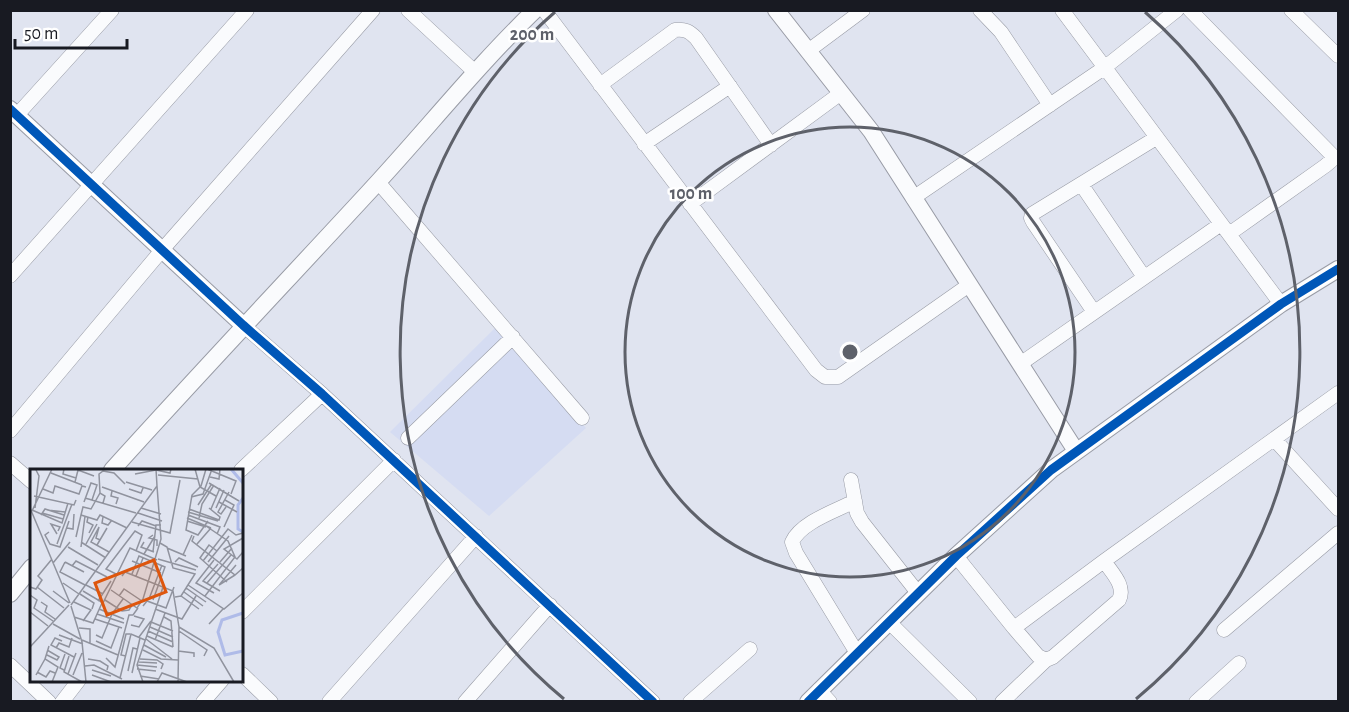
<svg xmlns="http://www.w3.org/2000/svg" width="1349" height="712" font-family="'Alegreya Sans',sans-serif">
	<style>
		.built { fill: #d5dcf2 }
		.lines { fill: none; stroke-linecap: round; stroke-linejoin: round }
		.minor-casing { stroke: #989ba5; stroke-width: 15 }
		.tertiary-casing { stroke: #989ba5; stroke-width: 18 }
		.minor { stroke: #fafbfd; stroke-width: 14 }
		.tertiary { stroke: #fafbfd; stroke-width: 16 }
		.cycleway-casing { stroke: #fff; stroke-width: 13 }
		.cycleway { stroke: #0057b8; stroke-width: 9 }
		.ring { fill: none; stroke: #5e616a; stroke-width: 3 }
		.inset-river { fill: none; stroke: #afbbe8; stroke-width: 3 }
		.inset-road { fill: none; stroke: #90939e; stroke-width: 1.5 }
		.view { fill: #de560d; fill-opacity: 0.15; stroke: #de560d; stroke-width: 3 }
		.inset-edge { fill: none; stroke: #181a22; stroke-width: 3 }
		.centre { fill: #5e616a; stroke: #fff; stroke-width: 3 }
		.ring-label { font-size: 18px; text-anchor: middle; font-weight: bold; fill: #5e616a; stroke: #fff; stroke-width: 5; stroke-linejoin: round; paint-order: stroke }
	</style>
	<rect width="100%" height="100%" fill="#e0e4f0"/>
	<path class="built" d="M496,327L586,428L489,516L390,432Z"/>
	<g class="lines">
		<defs>
			<path id="minor" d="M408,10L475,72
				M544,10L816,370L825,377H838L969,285
				M980,10L1001,32L1050,105
				M1062,10L1281,304
				M1190,10L1332,155L1331,161L1325,166L1229,234
				M1291,10L1338,56
				M808,51L863,10
				M600,85L675,30C685,29 689,31 696,38L771,145
				M17,115L112,10
				M644,144L730,86
				M378,182L582,418
				M1081,184L1144,277
				M913,198L1104,68L1177,10
				M690,204L841,93
				M10,276L247,10
				M1094,312L1033,222L1031,218L1032,214L1156,138
				M243,325L322,394L653,702
				M1020,364L1221,224
				M10,431L162,250L373,10
				M408,438L513,337
				M1275,440L1338,509
				M10,463L32,482
				M241,470L322,394
				M851,480L857,513L862,522L918,593
				M855,501C836,511 801,522 792,542L796,553L857,653
				M956,556L1014,628L1038,656L1046,660L1053,657L1119,600C1126,586 1112,573 1104,561
				M242,612L394,460
				M889,622L970,702
				M1014,628L1104,561L1338,393
				M1224,630L1338,533
				M10,665L49,702
				M242,674L271,702
				M819,690L830,702
				M62,702L79,680
				M203,702L222,680
				M329,702L476,536
				M465,702L550,605
				M690,702L750,649
				M1002,702L1046,660
				M1196,702L1239,663"/>
			<path id="tertiary" d="M776,10L871,131L1076,451
				M10,109L243,325
				M112,470C195,378 281,287 366,195C423,134 475,68 535,10
				M10,594L32,567
				M808,702L956,556L1051,470L1281,304L1338,269"/>
		</defs>
		<use href="#minor" class="minor-casing"/>
		<use href="#tertiary" class="tertiary-casing"/>
		<use href="#minor" class="minor"/>
		<use href="#tertiary" class="tertiary"/>
		<defs>
			<path id="cycleway" d="M10,109L243,325L322,394L653,702
				M808,702L956,556L1051,470L1281,304L1338,269"/>
		</defs>
		<use href="#cycleway" class="cycleway-casing"/>
		<use href="#cycleway" class="cycleway"/>
	</g>
	<g class="ring">
		<circle cx="850" cy="352" r="225"/>
		<path d="M564 699A450 450 0 0 1 555 12M1145 12A450 450 0 0 1 1136 699"/>
	</g>
	<g transform="translate(30 469)">
		<rect width="213" height="213" fill="#e0e4f0"/>
		<path class="inset-river" d="M201,0L213,14M213,29L208,36V60L213,63M213,144L192,151L188,163L195,186L213,182"/>
		<path class="inset-road" d="M34,0L33,5L46,9M165,0L170,18L186,27M176,0L171,17L162,26L156,61L168,66L178,52M177,0L206,12L201,25M126,1L140,4L141,0M21,4L52,16M105,5L126,1M128,6L168,10M180,8L189,10L190,0M45,13L48,1L64,7M96,13L122,21M179,14L209,32M72,18L114,33M13,20L23,24L25,17L49,25L52,17L56,18M99,20L111,24L113,19M82,22L81,27L88,29L86,35M70,24L69,5L73,2L84,4L95,15M4,27L44,36L46,31M161,28L173,25L182,0M55,29L106,44M54,33L61,14L67,16L62,31M189,33L207,43M168,36L181,16M196,38L191,45L188,43L199,23M0,39L40,134M5,39L9,7L6,1M111,39L131,45M186,39L194,21M159,40L189,51L190,48L179,39M181,40L190,19M2,41L32,54L38,34M17,41L35,43M2,42L22,0M158,43L188,52M12,44L33,50M108,44L132,52M11,46L15,40L34,46M51,46L53,38L61,40L70,24L75,27L73,34M158,46L190,58L187,65M58,48L57,53L63,56L59,64M73,48L72,54L78,56L82,51M157,49L181,59M169,49L172,35L184,16M157,52L176,58M102,53L140,64L150,11M108,57L112,52L126,57M194,58L204,36L195,31M37,59L43,60L44,45M19,63L15,66L20,75L30,78L39,52M27,65L21,55L30,58L28,62M123,66L119,69L127,71V77M164,67L162,72L205,106L213,99M46,68L51,46L67,51L70,46L97,59M213,69L194,80L207,90L213,83M70,71L66,69L69,58L61,73L79,83M51,73L76,89M114,73L111,78L124,83M130,74L137,78L143,99L165,105L156,119M27,75L42,35M56,75L67,55M167,75L181,59M67,76L77,59M38,78L68,96M51,78L55,47M137,79L156,87M187,82L179,76L170,89L197,113M123,83L126,56H131M114,85L125,67M153,86L162,66M128,90L166,101M102,92L131,104M173,92L198,60L206,66L213,64M35,93L30,103L55,116M35,93L54,103M145,93L149,89L168,98M178,93L199,67M190,93L202,79M23,94L40,73M188,95L173,112L190,122M42,97L46,92L77,108M102,105L109,87L135,98L123,131M88,106L76,100L105,62L112,66L106,82M92,107L95,103L143,122L149,158L148,213M106,107L113,89M33,114L49,125M177,114L201,86M56,116L73,125M158,116L194,140L213,124M189,116L206,96M189,116L205,106M0,118L6,120L12,111L8,107L22,90M7,118L34,139M81,121L107,139L113,130L131,70L127,17M23,122L39,134M53,122L73,134L100,79L127,91M154,123L173,137M184,124L166,114L184,91M50,125L64,134L62,140M0,126L7,131L4,139L23,152M89,127L94,120L112,132M151,127L156,119L176,133M175,127L205,88L198,72L176,57M145,128L151,127L169,140M119,130L132,96M75,131L92,142L99,141L102,136M68,132L81,112M11,133L17,137L15,143L25,150M44,133L61,141L53,152M41,136L127,17L126,0M41,137L52,173L56,213M113,137L117,132L136,139L144,118M69,140L94,150M125,140L152,150L166,127M0,143L18,157M67,145L94,154M82,145L93,130M44,148L63,154L72,134M134,148L141,152L143,178M65,150L92,159M121,153L143,162M23,155L50,170M179,155L193,140M101,156L109,158L114,150L104,147M120,158L143,168M149,158L184,179L204,213M49,159L60,160V174M118,162L143,173M149,162L177,181L174,187M29,166L53,175M66,166L72,169L82,145M117,167L143,178M109,168L121,152M116,170L142,190M52,171L88,186M125,171L135,144M32,172L25,169L21,176L44,188M66,172L81,179L89,158M114,176L136,188M19,177L15,190L28,198L22,213M0,178L39,136M26,179L29,174L39,178L42,169M17,181L29,188L27,191L17,186M113,181L131,190L148,191M148,182L164,184V188M39,187L34,203L52,213M96,187L91,186L96,165H100M76,189L85,198L99,146H103L108,139M58,190L70,192L78,197L77,201M110,190L127,191L133,195L131,200M109,193L127,194M107,196L127,198M55,197L64,196L92,210M107,200L126,202M34,201L30,199L35,185M62,201L81,207M98,202L103,179L107,180M7,203L16,208L20,202L25,204M102,204L110,169M38,205L46,184M6,206L15,190M43,206L52,184M62,206L81,213M110,207L129,210M90,209L101,165L115,171M113,213L107,196L133,118M127,213L132,204L157,213"/>
		<path class="view" d="M124,91L136,123L77,146L65,114Z"/>
		<rect width="213" height="213" class="inset-edge"/>
	</g>
	<circle cx="850" cy="352" r="9" class="centre"/>
	<g class="ring-label">
		<text x="532" y="40">200 m</text>
		<text x="691" y="199">100 m</text>
	</g>
	<rect width="1349" height="712" fill="none" stroke="#181a22" stroke-width="24"/>
	<path d="M15 39v9h112v-9" fill="none" stroke="#181a22" stroke-width="3"/>
	<text x="24" y="39" font-size="18" fill="#181a22" stroke="#ffffff" stroke-width="4.5" paint-order="stroke">50 m</text>
</svg>
